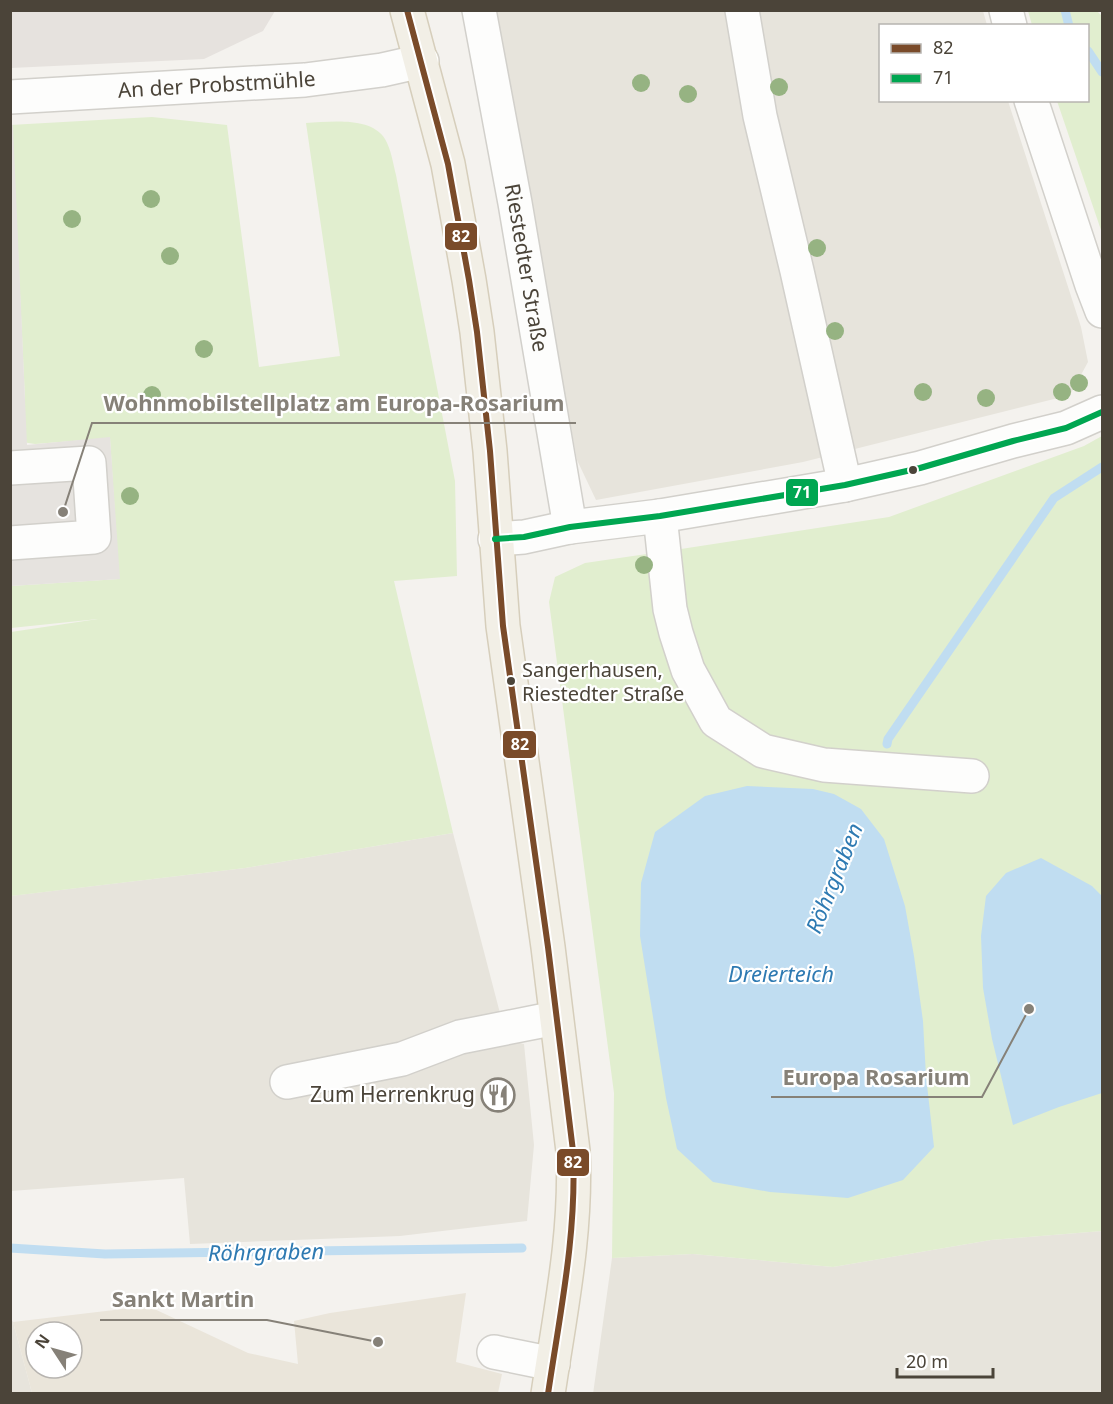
<svg xmlns="http://www.w3.org/2000/svg" width="1113" height="1404" font-family="'Noto Sans',sans-serif">
	<style>
		.residential { fill: #e7e4dc }
		.industrial { fill: #e6e2de }
		.education { fill: #eae5da; fill-rule: evenodd }
		.green { fill: #e1eecf }
		.parking { fill: #e6e3df }
		.water { fill: #c0ddf1 }
		.lines { fill: none; stroke-linecap: round; stroke-linejoin: round }
		.stream { stroke: #c0ddf1; stroke-width: 9 }
		.minor-casing { stroke: #d2d0cb; stroke-width: 36 }
		.major-casing { stroke: #d6cebb; stroke-width: 36 }
		.minor { stroke: #fdfdfc; stroke-width: 33 }
		.major { stroke: #f2efe6; stroke-width: 33 }
		.bus-1-casing { stroke: #fff; stroke-width: 10 }
		.bus-2-casing { stroke: #fff; stroke-width: 10 }
		.bus-1 { stroke: #7a4b2a; stroke-width: 6 }
		.bus-2 { stroke: #00a651; stroke-width: 6 }
		.tree { fill: #96b382 }
		.bus-dot { fill: #4b4439; stroke: #fff; stroke-width: 2 }
		.labels { text-anchor: middle; stroke-width: 4.5; stroke-linejoin: round; paint-order: stroke }
		.bus-label { font-size: 20px; fill: #4b4439; stroke: #fff; text-anchor: start }
		.street-label { font-size: 21px; fill: #4b4439; stroke: #fff }
		.poi-label { font-size: 21px; fill: #4b4439; stroke: #fff; text-anchor: end }
		.water-label { font-size: 22px; font-style: italic; fill: #2e7ab2; stroke: #fff }
		.leader { fill: none; stroke: #868178; stroke-width: 2 }
		.callout-dot { fill: #868178; stroke: #fff; stroke-width: 2 }
		.callout-label { font-size: 22px; text-anchor: middle; font-weight: bold; fill: #868178; stroke: #fff; stroke-width: 4.5; stroke-linejoin: round; paint-order: stroke }
		.line-badge { stroke: #fff; stroke-width: 2 }
		.badge-label { font-size: 16px; text-anchor: middle; font-weight: bold; fill: #fff }
	</style>
	<rect width="100%" height="100%" fill="#f4f2ee"/>
	<path class="residential" d="M495,11H983L987,25L880,26V100L1008,101L1081,327L1088,362L1070,395L803,462L596,500L577,460Z
		M453,833L507,1040L524,1044L534,1145L527,1221L400,1236L190,1244L184,1178L11,1191L10,896L245,868Z
		M1102,1231V1393L593,1394L612,1258L693,1254L833,1267L991,1240Z
		M10,1317L13,1322L32,1393H11Z"/>
	<path class="industrial" d="M10,11L11,10L275,11L263,31L204,59L11,68Z"/>
	<path class="education" d="M466,1293L456,1362L502,1374L498,1393H32L13,1322L148,1306L248,1353L298,1364L294,1321L330,1313ZM36,1332H72V1368H36Z"/>
	<path class="green" d="M1028,11H1097L1102,16V233L1057,101L1088,100V26L1032,25Z
		M152,117L227,125L259,367L340,356L306,123C329,122 371,116 385,139C391,149 393,163 396,175L455,481L457,576L394,581L453,833L245,868L11,896V632L98,619L11,628V586L119,579L110,438L35,444L22,442L25,399L14,166L10,125Z
		M1102,436V1231L991,1240L833,1267L693,1254L612,1258L614,1093L549,602L555,577L585,563L681,549L889,517L1084,446Z"/>
	<path class="parking" d="M10,125H13L27,445L110,437L120,579L11,586Z"/>
	<path class="water" d="M747,786L813,789L834,794L861,809L884,839L905,906L914,956L923,1021L926,1076L934,1147L903,1180L848,1198L770,1192L713,1182L677,1149L666,1098L640,936L641,883L655,832L705,796Z
		M1041,858L1092,886L1102,896V1093L1059,1107L1013,1125L992,1039L983,988L981,936L986,896L1006,873Z"/>
	<g class="lines">
		<path class="stream" d="M1065,10L1069,26
			M1088,51L1102,72
			M887,744L888,739L1054,498L1102,467
			M10,1248L105,1254L522,1248"/>
		<defs>
			<g id="minor">
				<path id="s1" d="M479,10L515,203L570,527"/>
				<path d="M742,10L760,116L797,271L845,485"/>
				<path d="M1006,10L1010,26"/>
				<path id="s2" d="M10,97L305,80L382,70L422,61"/>
				<path d="M1031,100L1092,285L1102,311"/>
				<path d="M10,468L89,463L94,537L10,543"/>
				<path d="M660,516L670,609L676,633L688,670L716,721L763,751L824,765L972,776"/>
				<path d="M495,539L524,537L570,527L660,516L845,485L920,468L1013,441L1066,428L1102,412"/>
				<path d="M287,1082L402,1059L460,1037L556,1018"/>
				<path d="M494,1352L553,1364"/>
			</g>
			<path id="major" d="M407,10L448,164L469,280L477,332L490,451L503,626L548,947L573,1151C577,1233 560,1313 548,1394"/>
		</defs>
		<use href="#minor" class="minor-casing"/>
		<use href="#major" class="major-casing"/>
		<use href="#minor" class="minor"/>
		<use href="#major" class="major"/>
		<defs>
			<path id="bus-1" d="M407,10L448,164L469,280L477,332L490,451L503,626L548,947L573,1151C577,1233 560,1313 548,1394"/>
			<path id="bus-2" d="M495,539L524,537L570,527L660,516L845,485L920,468L1013,441L1066,428L1102,412"/>
		</defs>
		<use href="#bus-1" class="bus-1-casing"/>
		<use href="#bus-2" class="bus-2-casing"/>
		<use href="#bus-1" class="bus-1"/>
		<use href="#bus-2" class="bus-2"/>
	</g>
	<g class="tree">
		<circle cx="641" cy="83" r="9"/>
		<circle cx="779" cy="87" r="9"/>
		<circle cx="688" cy="94" r="9"/>
		<circle cx="151" cy="199" r="9"/>
		<circle cx="72" cy="219" r="9"/>
		<circle cx="817" cy="248" r="9"/>
		<circle cx="170" cy="256" r="9"/>
		<circle cx="835" cy="331" r="9"/>
		<circle cx="204" cy="349" r="9"/>
		<circle cx="1079" cy="383" r="9"/>
		<circle cx="923" cy="392" r="9"/>
		<circle cx="1062" cy="392" r="9"/>
		<circle cx="152" cy="395" r="9"/>
		<circle cx="986" cy="398" r="9"/>
		<circle cx="130" cy="496" r="9"/>
		<circle cx="644" cy="565" r="9"/>
	</g>
	<defs>
		<symbol id="restaurant-ring" viewBox="-11 -11 22 22"><circle r="9.5" fill="#fff" stroke="#868178" stroke-width="1.5"/><path d="M-5-6h1v4h1v-4h1v4h1v-4h1v5L-1.5 .5V6h-2V.5L-5-1ZM5-6V6H3V1.5H1.5Q1.5-4 5-6Z" fill="#868178"/></symbol>
	</defs>
	<g fill-rule="evenodd">
		<use href="#restaurant-ring" x="479" y="1076" width="38" height="38"/>
	</g>
	<g class="bus-dot">
		<circle cx="913" cy="470" r="5"/>
		<circle cx="511" cy="681" r="5"/>
	</g>
	<g class="labels">
		<g class="bus-label">
			<text x="522" y="677">Sangerhausen,<tspan x="522" dy="24">Riestedter Straße</tspan></text>
		</g>
		<g class="street-label">
			<text dy="7" stroke="none"><textPath href="#s2" startOffset="207">An der Probstmühle</textPath></text>
			<text dy="7" stroke="none"><textPath href="#s1" startOffset="262">Riestedter Straße</textPath></text>
		</g>
		<g class="poi-label">
			<text x="475" y="1102">Zum Herrenkrug</text>
		</g>
		<g class="water-label">
			<text transform="translate(834 878) rotate(-68)" y="8">Röhrgraben</text>
			<text x="781" y="982">Dreierteich</text>
			<text transform="translate(266 1252) rotate(-1)" y="8">Röhrgraben</text>
		</g>
	</g>
	<path class="leader" d="M63 512L92 423H576M1029 1009L982 1097H771M378 1342L267 1320H100"/>
	<g class="callout-dot">
		<circle cx="63" cy="512" r="6"/>
		<circle cx="1029" cy="1009" r="6"/>
		<circle cx="378" cy="1342" r="6"/>
	</g>
	<g class="callout-label">
		<text x="334" y="411">Wohnmobilstellplatz am Europa-Rosarium</text>
		<text x="876" y="1085">Europa Rosarium</text>
		<text x="183" y="1307">Sankt Martin</text>
	</g>
	<g class="line-badge">
		<rect x="444" y="222" width="34" height="29" rx="6" fill="#7a4b2a"/>
		<rect x="785" y="478" width="34" height="29" rx="6" fill="#00a651"/>
		<rect x="502" y="730" width="35" height="29" rx="6" fill="#7a4b2a"/>
		<rect x="556" y="1148" width="34" height="29" rx="6" fill="#7a4b2a"/>
	</g>
	<g class="badge-label">
		<text x="461" y="242">82</text>
		<text x="802" y="498">71</text>
		<text x="520" y="750">82</text>
		<text x="573" y="1168">82</text>
	</g>
	<rect width="1113" height="1404" fill="none" stroke="#4b4439" stroke-width="24"/>
	<rect x="879" y="24" width="210" height="78" fill="#ffffff" stroke="#b7b4b0" stroke-width="1.5"/>
	<rect x="891" y="44" width="30" height="9" fill="#7a4b2a" stroke="#b7b4b0" stroke-width="1.5"/>
	<text x="933" y="54" font-size="18" fill="#4b4439">82</text>
	<rect x="891" y="74" width="30" height="9" fill="#00a651" stroke="#b7b4b0" stroke-width="1.5"/>
	<text x="933" y="84" font-size="18" fill="#4b4439">71</text>
	<g transform="translate(54 1350) rotate(306)"><circle r="28" fill="#ffffff" stroke="#b7b4b0" stroke-width="1.5"/>
	<path d="M0-4.5L10 22L0 15L-10 22Z" fill="#868178"/>
	<text y="-9" font-size="16" font-weight="bold" text-anchor="middle" fill="#4b4439">N</text>
	</g>
	<path d="M897 1368v9h96v-9" fill="none" stroke="#4b4439" stroke-width="3"/>
	<text x="906" y="1368" font-size="18" fill="#4b4439" stroke="#ffffff" stroke-width="4.5" paint-order="stroke">20 m</text>
</svg>
